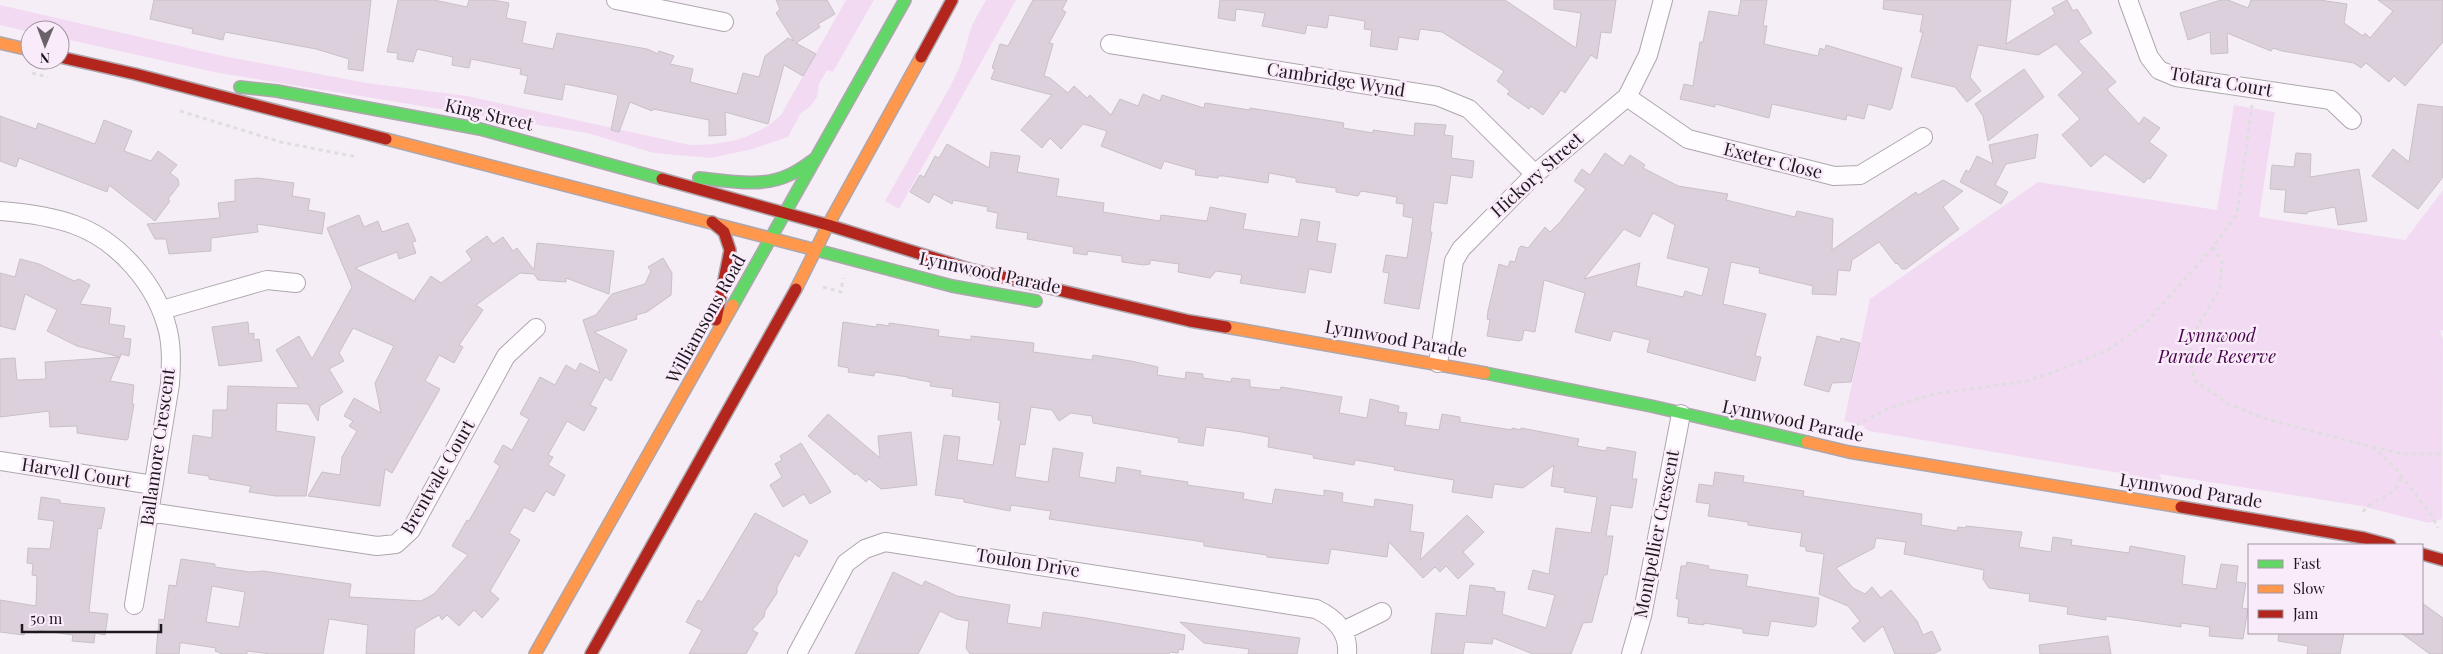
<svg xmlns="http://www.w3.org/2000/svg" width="2443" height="654" font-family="'Playfair Display',serif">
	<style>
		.green { fill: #f2dbf2 }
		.building { fill: #ddd0dd; stroke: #c7c1c7; fill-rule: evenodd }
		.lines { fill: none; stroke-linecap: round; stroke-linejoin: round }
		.street-casing { stroke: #ada7ad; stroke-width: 20 }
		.fast-casing { stroke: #ada7ad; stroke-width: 14 }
		.slow-casing { stroke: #ada7ad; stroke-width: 14 }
		.jam-casing { stroke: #ada7ad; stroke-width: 14 }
		.path { stroke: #dfdddf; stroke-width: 3; stroke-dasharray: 4 4; stroke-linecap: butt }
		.street { stroke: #fefcfe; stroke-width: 18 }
		.fast { stroke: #63d668; stroke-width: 11 }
		.slow { stroke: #ff974d; stroke-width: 11 }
		.jam { stroke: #b3261e; stroke-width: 11 }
		.labels { text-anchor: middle; stroke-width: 5; stroke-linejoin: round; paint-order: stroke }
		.street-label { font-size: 18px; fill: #1d181d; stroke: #faebfa }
		.park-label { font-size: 18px; font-style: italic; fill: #450449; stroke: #faebfa }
	</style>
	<rect width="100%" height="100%" fill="#f6eef6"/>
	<path class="green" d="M846,0H874L833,72L827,70L819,84L817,97L810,107L801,113L788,137L749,150L710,158L654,153L587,133L219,73L60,38V30L30,32L0,25V5L223,56L367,83L467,96L690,145C724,145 756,139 781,115Z
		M986,0H1016L899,209L885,201L950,87L960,66L972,25Z
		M2234,105L2275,112L2259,217L2405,240L2443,190V330L2440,331L2443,340L2442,519L2429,523L2361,506L2159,474L2162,479L2157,481L2137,476L1869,431L1865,429L1864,426L1844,421L1870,299L2038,182L2217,210Z"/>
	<path class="building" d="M154,0H371L363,71L348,69L349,59L316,49L225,32L223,40L192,33L193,29L150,19Z
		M398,0H434L467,7L469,0H493L509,3L506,18L526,22L522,43L553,49L557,33L647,49L658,54L659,51L674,56L670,64L693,69L690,82L737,94L743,73L759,77L765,56L788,38L794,41L776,13L780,9L776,0H827L835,14L818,24L820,27L796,43L816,54L803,76L784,65L768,124L725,112L726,135L709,136V120L653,109L652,111L630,102L619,132L611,130L618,95L565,84L562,100L524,93L528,76L520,74L521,69L471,59L469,68L452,65L453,57L417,49L413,62L397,59L398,53L387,52Z
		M1033,0H1067L1062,10L1066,12L1049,43L1053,44L1044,76L1050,78L1068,93L1074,86L1087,98L1090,95L1111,115L1120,99L1138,106L1143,94L1160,101L1162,95L1204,108L1205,103L1250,110V108L1326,120L1344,123L1343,128L1373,133V130L1414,136L1415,123L1446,125L1444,135L1453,136L1451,158L1474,161L1472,178L1451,175L1447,204L1434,202L1430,232H1432L1419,309L1384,303L1389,273L1383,272L1386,255L1407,258L1413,218L1403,216L1404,204L1396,203L1397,197L1361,191L1358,196L1336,192V188L1296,182V178L1269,173L1268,183L1224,176H1218V178L1195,175L1196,170L1164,161L1161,169L1101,146L1107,131L1083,124L1061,149L1050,138L1042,148L1021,130L1052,95L991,79L995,69L992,68L1000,44L1008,46Z
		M1220,0H1505L1576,48L1581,13L1554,9V0H1616L1611,33L1601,32L1597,59L1591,55L1565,93L1561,90L1543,115L1531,106L1529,109L1507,94L1510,91L1497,81L1504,71L1442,32L1420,29L1418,40L1399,37L1397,50L1370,46L1372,30L1364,29L1365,21L1329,15L1327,28L1307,25L1305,34L1262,26L1265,13L1236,9L1235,21L1218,18Z
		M1741,0H1767L1763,26H1767L1764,44L1818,56L1820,48L1825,50L1826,45L1902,68L1892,108L1890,110L1868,104L1864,119L1847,115L1846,120L1772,104L1769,118L1715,104V107L1680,99L1684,84L1693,86L1700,42H1703L1709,11L1738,16Z
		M1884,0H2011L2006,44L2055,14L2052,8L2067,0L2073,11L2077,9L2092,33L2078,41L2116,82L2107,89L2109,92L2139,124L2144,117L2160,128L2149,142L2167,155L2150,179L2148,178L2144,183L2105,154L2091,167L2062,135L2080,119L2058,95L2083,73L2056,44L2038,55L1978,45L1970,77L1981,91L1967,102L1955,87L1911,77L1923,32H1920L1923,15L1883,9Z
		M2221,0H2228L2248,8L2251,0H2319L2347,4L2344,23L2363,36L2365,33L2370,38L2393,11L2378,0H2443V42L2405,86L2394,76L2389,82L2366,63L2361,68L2354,63L2282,51L2273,48L2271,51L2227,33L2228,53L2211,54L2210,32L2188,40L2180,13Z
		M2024,69L2044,97L1988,141L1983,116L1975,104Z
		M2418,104L2443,107V177L2418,209L2372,176L2393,149L2409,162Z
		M0,116L36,129L38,123L95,144L104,120L132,131L124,151L151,161L158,151L177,165L170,173L178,179L179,185L168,199L170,201L155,221L109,185L107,192L19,158L16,167L0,161Z
		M2038,134L2035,158L2006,164L1995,185L2008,192L2001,204L1960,182L1966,170L1969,172L1977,156L1993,164L1989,145Z
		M947,144L989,168L991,152L1020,156L1017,172L1059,179L1056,196L1104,203L1103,212L1160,221L1161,215L1207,221L1210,207L1246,214L1243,229L1298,237L1301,219L1320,222L1317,241L1336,244L1331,273L1309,269L1305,293L1240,283L1242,275L1216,271L1210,278L1178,272L1179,264L1150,260V264L1144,265L1122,262V256L1088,251L1087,255L1073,253L1074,247L1027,239L1028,233L996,228L998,213L987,211L988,207L953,200L952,204L934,194L929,203L910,192L920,175L924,177L935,156L939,158Z
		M1605,153L1623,166L1630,155L1645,165L1643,168L1678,186L1728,194L1726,200L1795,217L1797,211L1833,219L1832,250L1916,192L1918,195L1943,180L1963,191L1943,207L1959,229L1906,269H1902L1897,263L1896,264L1879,242L1852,260L1850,271L1838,270L1836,295L1812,294L1813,286L1759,273L1760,268L1731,262L1723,304L1766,314L1755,356L1761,357L1755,381L1647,352L1650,340L1613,331L1610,341L1575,332L1585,293L1544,280L1535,332L1524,330L1522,340L1519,341L1487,336L1490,320L1487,319L1488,311L1499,264L1508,267L1510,261L1515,262L1519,248L1521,246L1528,248L1545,227L1550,232L1560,222L1586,189L1574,181L1582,169L1590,175ZM1653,213L1675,225L1667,258L1709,268L1702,296L1685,291L1683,297L1636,286L1640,263L1584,279L1624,229L1640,237Z
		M2296,153L2311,154L2310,177L2359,169L2367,221L2338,225L2335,207L2307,212V214L2284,212L2286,190L2270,189L2272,165L2294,167Z
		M258,178L294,183L292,196L310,199L308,210L325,213L322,234L257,224L258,232L211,238V251L169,254L166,239H155L147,224L220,218L218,203L235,201V180Z
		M359,215L364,227L378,221L382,232L408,223L416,241L412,242L416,253L399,259L397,252L355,268L416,302L415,299L431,276L441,283L472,260L466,251L487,236L493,244L503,237L513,251L517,248L534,270L537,243L614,251L609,294L566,278V282L538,280L534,274L520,273L476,305L483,310L459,345L463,347L454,363L439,355L425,381L440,389L392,473L385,469L380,506L308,496L322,472L340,475L342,457L357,431L349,426L353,421L344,416L354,398L381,413L375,383L394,346L353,328L339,353L344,361L329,369L343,392L320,406L318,421L308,404L277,403L276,431L315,437L306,496H276L249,492L251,486L209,479V476L188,473L193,435L212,438L213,410H227L228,386L299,388L276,350L299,336L312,359L352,287L327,228Z
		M663,258L672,273L671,295L647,312L636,315L637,319L594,332L627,350L611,381L605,377L590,405L597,408L584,431L567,421L548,455L553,457L548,465L565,475L554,496L546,491L534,512L524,507L509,533L520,540L490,591L499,599L482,618L474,610L459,626L447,615L442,620L439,615L415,629L414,654H366L368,625L329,619L323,654H270L247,651V654H223L215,651L216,648L184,643H180L179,654H156L159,619L164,620L169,585L176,586L181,559L215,564V567L250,572L263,571L351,584L349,597L421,601L434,594L468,555L452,546L467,520L469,521L500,466L494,462L503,445L512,450L529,419L520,414L540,377L555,385L566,365L576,371L580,363L600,373L583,320L596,315L612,294L645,284L651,271L648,267ZM212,586L245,592L239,627L206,622Z
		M20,259L39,264L74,281L79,279L90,285L80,304L111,308L109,324L125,326L123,338L131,339L129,356L121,354L120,357L77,346L47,331L57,310L25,294L15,330L0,326V273L15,277Z
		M248,322L249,334L254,333V340L259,339L262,361L219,366L212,327Z
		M843,322L876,327L877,324L889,326V323L939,330L938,336L971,340V336L1034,343L1033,352L1092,360L1093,355L1131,361L1158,367L1157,375L1185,379L1186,372L1203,374V378L1231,382L1232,378L1250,380V387L1280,390L1281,387L1342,397L1339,413L1367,418L1370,399L1399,406L1398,412L1407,413L1405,425L1439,430L1442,414L1460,417V422L1512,430V428L1521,430V428L1579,439L1577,446L1606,451L1607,447L1636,452L1632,479H1637L1632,508L1611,505L1606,536H1613L1607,575H1604L1592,622L1583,623L1571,654H1533L1493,638L1492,644L1465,642L1463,654H1431L1436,613L1466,616L1470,585L1495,588V591L1505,592L1502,614L1546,628L1555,595L1528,589L1533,570L1549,574L1556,528L1591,533L1597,497L1564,492L1565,488L1551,486L1554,465L1523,488L1494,484L1492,498L1452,492L1454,480L1394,470L1395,467L1355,460L1354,465L1313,458L1314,455L1268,447L1269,437L1242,432L1206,427L1203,446L1178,442L1179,438L1093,423L1092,416L1071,413L1059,421L1052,410L1031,407L1025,445L1020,444L1015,477L1048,482L1053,448L1083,453L1079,477L1115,483L1117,467L1141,471L1140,475L1188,482L1187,485L1244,493L1243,499L1272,504L1275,489L1324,496V490L1343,493L1342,502L1374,507L1375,499L1413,505L1410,531L1424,533L1420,560L1467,515L1484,532L1463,552L1474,564L1458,579L1446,566L1440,572L1435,567L1423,578L1389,542L1387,557L1331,549L1328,564L1267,557V555L1204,546V542L1049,519L1051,511L1011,505L1010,511L964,502V499L935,495L944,435L960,437L957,460L993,465L1001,420H998L1000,403L952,396L953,389L930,386L931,382L908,378V377L875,372L874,376L848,372L849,368L838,366Z
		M1817,336L1840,342L1841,338L1860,343L1851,382L1832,383L1829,392L1804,385Z
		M120,357L110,381L134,385L132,404H134L128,439L126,440L77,433V426L50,427L49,411L0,417V359L15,358L17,380L46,379L45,362Z
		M828,414L880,458L878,436L911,432L917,485L881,489L869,479L866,482L856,473L855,475L808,436Z
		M801,443L831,492L810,504L804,494L783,507L770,485L782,477L775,464L782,460L780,456Z
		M1715,472L1744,476L1743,482L1804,491L1803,496L1922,514L1921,525L1957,531L1958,527L1965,528L1966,526L2022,532L2019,547L2051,552L2053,537L2072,540L2071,545L2129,553L2130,546L2185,556L2182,584L2216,589L2221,564L2238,566L2236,582L2246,583L2242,608L2248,609L2243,639L2209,636L2210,627L2181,623V627L2106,616V620L2067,614L2068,607L2029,601L2030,594L1989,588L1983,579L1984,570L1904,554L1906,542L1876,538L1874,548L1836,568L1853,588L1865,594L1872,587L1881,598L1891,590L1917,621L1923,635L1932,631L1941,650L1933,654H1895L1883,626L1864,642L1852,628L1860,621L1848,606L1819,594L1824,554L1806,551V547L1800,546L1802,533L1748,525V522L1708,516L1710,504L1696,502L1699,484L1713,486Z
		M41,497L60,500V503L105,508L101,529L98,528L89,612L108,614L105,635L95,633L94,643L72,641L73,635L38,630L37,633L25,631L24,635L0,632V600L36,606L37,576L32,575L33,564L27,563L28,548L50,549L54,521L38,519Z
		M755,513L808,541L799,557L795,554L777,587V593L765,611L764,617L752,630L758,633L746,654H689L702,630L686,622L698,600L702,602Z
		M1687,562L1709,566L1708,569L1748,575L1746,586L1819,598L1816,625L1813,627L1771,621L1768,636L1743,633V629L1704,623V625L1688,623L1689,618L1677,616L1679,599H1676L1681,566H1686Z
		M893,572L922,586L925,581L957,596L1010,605L1007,623L1041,628L1043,612L1086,618L1185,635L1183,650L1179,649L1178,653L1171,652L1169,654H970L966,648L969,621L956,619L940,611L918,654H855Z
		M2422,603L2443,618V654H2430L2401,633H2422Z
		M1180,622L1300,638L1297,654H1248L1249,649L1204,643Z
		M2279,633H2344L2340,654H2307L2308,646L2278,641Z
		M2108,636L2111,654H2040L2039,645Z"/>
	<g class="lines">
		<defs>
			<path id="street" d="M616,0L724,22
				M2128,0L2149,57L2159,70L2176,77L2331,100L2352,120
				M1110,44L1437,96L1469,109L1535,174
				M1627,97L1688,139L1834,176L1860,175L1923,137
				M0,211C26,213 51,216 75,225C119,241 157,285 168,331C172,348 171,366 170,384L134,605
				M162,310L267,280L296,283
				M1438,363L1454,261L1461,249L1535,174L1627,97L1648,55L1663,0
				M0,461L153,485
				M149,512L377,546L396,544L411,530L506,356L536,328
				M1343,631L1382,612
				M797,654L846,563L865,549L885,542L1316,609C1335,618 1349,632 1347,654
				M1631,654L1642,616L1681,414"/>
			<path id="fast" d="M240,87L277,91L480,129L662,179
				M699,178C728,181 762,188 789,175C799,171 807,164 816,158
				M816,250L952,286L1036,301
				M733,305L905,0
				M1485,373L1651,406L1807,442"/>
			<path id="slow" d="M0,43L30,50
				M386,139L816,250
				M796,289L828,225L921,57
				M1226,327L1485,373
				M1807,442L1849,452L2181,507
				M535,654L733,305"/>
			<path id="jam" d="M60,57L135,74L386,139
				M921,57L952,0
				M662,179L828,225
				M712,222L724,232L730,250L716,320
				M828,225L969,269L1190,321L1226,327
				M2181,507L2364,538L2390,545
				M2422,554L2443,560
				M591,654L796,289"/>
		</defs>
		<use href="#street" class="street-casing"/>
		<use href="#fast" class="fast-casing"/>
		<use href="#slow" class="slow-casing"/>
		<use href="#jam" class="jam-casing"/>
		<path class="path" d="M32,73L48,77
			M180,111L281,142L357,157
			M2213,247L2222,261L2220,288L2191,338L2189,357L2195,381L2227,403L2266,419L2372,447L2394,466L2432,516L2438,528
			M823,287L841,292L843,278
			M1854,433L1857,425L1889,408L1934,394L2027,381L2054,372L2106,351L2145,324L2213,247L2237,214L2252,105
			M2373,447L2404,454H2443
			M2363,512C2373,497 2401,497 2400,475"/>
		<use href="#street" class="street"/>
		<use href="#fast" class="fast"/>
		<use href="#slow" class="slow"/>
		<use href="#jam" class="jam"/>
	</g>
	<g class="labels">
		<g class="street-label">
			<text transform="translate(1336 80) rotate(9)" y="6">Cambridge Wynd</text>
			<text transform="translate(2221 82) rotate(10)" y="6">Totara Court</text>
			<text transform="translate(489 115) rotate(13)" y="6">King Street</text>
			<text transform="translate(1773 161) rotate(14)" y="6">Exeter Close</text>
			<text transform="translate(1537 175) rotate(-42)" y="6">Hickory Street</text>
			<text transform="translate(990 273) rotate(12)" y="6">Lynnwood Parade</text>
			<text transform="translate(706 319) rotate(-61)" y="6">Williamsons Road</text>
			<text transform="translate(1396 339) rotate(10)" y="6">Lynnwood Parade</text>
			<text transform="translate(1793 421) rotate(12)" y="6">Lynnwood Parade</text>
			<text transform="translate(158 447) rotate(-82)" y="6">Ballamore Crescent</text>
			<text transform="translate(76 473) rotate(9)" y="6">Harvell Court</text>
			<text transform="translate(438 477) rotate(-60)" y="6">Brentvale Court</text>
			<text transform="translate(2191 491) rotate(9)" y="6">Lynnwood Parade</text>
			<text transform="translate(1657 534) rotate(-79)" y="6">Montpellier Crescent</text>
			<text transform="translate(1028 563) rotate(9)" y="6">Toulon Drive</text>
		</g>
		<g class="park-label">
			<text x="2217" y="342">Lynnwood<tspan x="2217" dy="21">Parade Reserve</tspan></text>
		</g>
	</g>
	<rect x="2248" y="544" width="175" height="90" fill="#faebfa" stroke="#a297a2"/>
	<rect x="2258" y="560" width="25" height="8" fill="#63d668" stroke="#a297a2"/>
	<text x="2293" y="569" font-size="15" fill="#1d181d">Fast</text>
	<rect x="2258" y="585" width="25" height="8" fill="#ff974d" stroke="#a297a2"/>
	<text x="2293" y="594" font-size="15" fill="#1d181d">Slow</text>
	<rect x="2258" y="610" width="25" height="8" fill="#b3261e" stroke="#a297a2"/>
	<text x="2293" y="619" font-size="15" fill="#1d181d">Jam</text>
	<g transform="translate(45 45) rotate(181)"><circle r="24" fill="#faebfa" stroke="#a297a2"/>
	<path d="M0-4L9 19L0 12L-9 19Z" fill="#696369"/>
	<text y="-8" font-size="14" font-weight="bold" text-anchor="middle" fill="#1d181d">N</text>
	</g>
	<path d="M22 624v8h139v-8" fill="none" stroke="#1d181d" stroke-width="2.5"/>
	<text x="30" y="624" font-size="15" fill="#1d181d" stroke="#faebfa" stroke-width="4" paint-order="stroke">50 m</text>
</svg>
